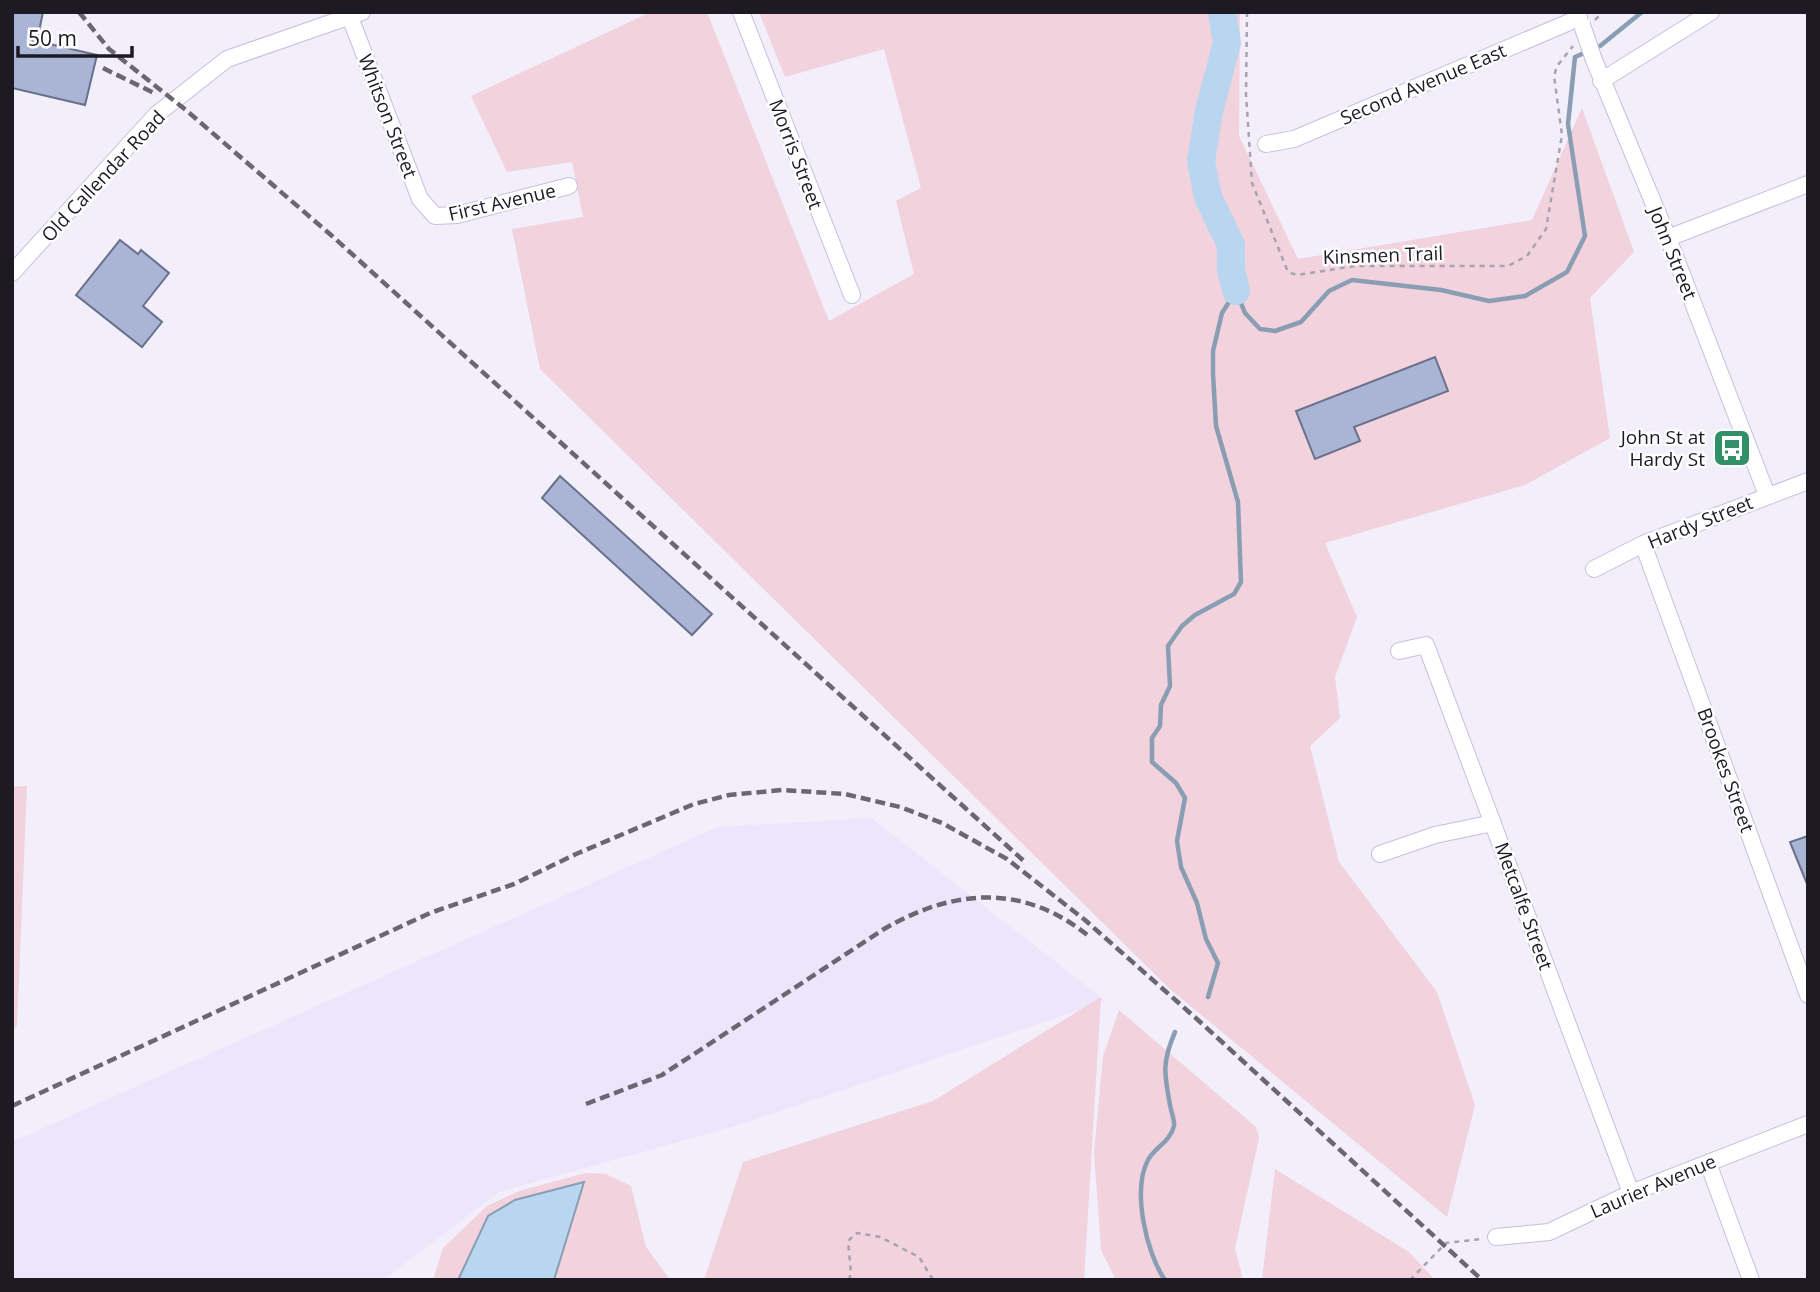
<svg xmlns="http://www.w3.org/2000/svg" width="1820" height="1292" font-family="'Open Sans',sans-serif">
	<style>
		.built { fill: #ece5fc }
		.green { fill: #f1d2dd }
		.water { fill: #b8d6f0; stroke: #8a9eb3; stroke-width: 2 }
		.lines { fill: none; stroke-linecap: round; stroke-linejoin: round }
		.stream { stroke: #8a9eb3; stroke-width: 4.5 }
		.river { stroke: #b8d6f0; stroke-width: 28 }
		.building { fill: #aab4d5; stroke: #69708b; stroke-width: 2 }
		.street-casing { stroke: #c9bfdd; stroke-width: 18 }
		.path { stroke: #a7a3af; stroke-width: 2.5; stroke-dasharray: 5 5; stroke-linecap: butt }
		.street { stroke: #fff; stroke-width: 16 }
		.rail { stroke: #6a6772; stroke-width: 4.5; stroke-dasharray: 10 5; stroke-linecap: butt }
		.street-bridge-casing { stroke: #c9bfdd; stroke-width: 18; stroke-linecap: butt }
		.street-bridge { stroke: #fff; stroke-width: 16 }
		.labels { text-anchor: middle; stroke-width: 5; stroke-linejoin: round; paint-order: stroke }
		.street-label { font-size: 19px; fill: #1d1a24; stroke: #fefefe }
		.poi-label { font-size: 19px; fill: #1d1a24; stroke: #fefefe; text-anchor: end }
	</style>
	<rect width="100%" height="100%" fill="#f2eefa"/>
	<path class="built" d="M871,818L1106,1001L742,1124L499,1192L383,1280H12V1142L718,827Z"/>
	<path class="green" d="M651,12H707L829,321L914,274L896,201L921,188L884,49L785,77L759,12H1240L1239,136L1298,259L1532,220L1582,108L1634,252L1590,298L1610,438L1525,485L1325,543L1357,617L1335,677L1340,718L1310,746L1339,862L1437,992L1475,1105L1447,1217L1171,990L540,369L512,229L583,217L572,162L507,172L471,96Z
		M27,786L17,1026L12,1030V787Z
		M1101,997L1084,1280H704L743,1162L933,1101Z
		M1119,1010L1256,1127L1259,1138L1235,1248L1243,1280H1116L1101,1250L1094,1152L1103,1056Z
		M1275,1169L1409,1252L1435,1280H1262Z
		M586,1173L606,1174L631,1186L646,1247L670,1280H554L583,1182L515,1200L488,1216L458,1280H433L443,1248L487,1206L519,1191Z"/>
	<path class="water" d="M584,1182L554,1280H458L488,1216L515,1200Z"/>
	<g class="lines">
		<path class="stream" d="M1208,997L1218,963L1206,939L1197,903L1181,867L1177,841L1185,798L1176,783L1152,762V738L1160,726L1161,705L1170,686L1168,646L1182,626L1195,615L1234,594L1241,582L1238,502L1216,426L1213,374V351L1222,313L1236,291L1245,313L1260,329L1275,331L1301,322L1329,291L1352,280L1441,290L1489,301L1525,296L1567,272L1585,236L1568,124L1575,57L1600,46L1642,12
			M1165,1280C1146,1253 1132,1190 1148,1160C1154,1148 1170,1142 1174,1126C1175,1121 1171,1111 1170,1105C1164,1073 1162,1062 1175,1032"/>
		<path class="river" d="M1222,12L1227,43L1209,111L1201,161L1208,197L1231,245V269L1236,291"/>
	</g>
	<path class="building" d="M12,12H43L37,41L97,55L85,105L12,88Z
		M120,240L138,254L141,250L169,273L143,306L162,322L142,347L76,295Z
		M1435,357L1448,391L1354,427L1360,441L1315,459L1296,411Z
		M560,476L712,614L692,635L542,498Z
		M1808,836V884H1807L1790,842Z"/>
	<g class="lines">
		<defs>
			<path id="street" d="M348,12L420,199L435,216L457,215L569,186
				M741,12L852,295
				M1594,60L1668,238L1767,495
				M1601,81L1711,12
				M1266,144L1294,139L1579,18
				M1668,238L1808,184
				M12,273L157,114L227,59L362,12
				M1643,544L1808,995
				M1594,569L1643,544L1808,481
				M1399,651L1426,645L1631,1193
				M1380,854L1435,835L1493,823
				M1708,1163L1751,1280
				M1496,1237L1549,1232L1631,1193L1808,1124"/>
		</defs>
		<use href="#street" class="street-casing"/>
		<path class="path" d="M1247,12L1246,94L1252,183L1288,272L1297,275L1355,266H1508L1527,256L1546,229L1562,135L1554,76L1557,66L1573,46
			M1595,20L1603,12
			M849,1280L851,1273L848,1241L857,1233L880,1237L919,1257L933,1280
			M1410,1280L1446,1243L1482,1239"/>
		<use href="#street" class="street"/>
		<path class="rail" d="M79,12L109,49L187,111L331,235L1025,862
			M103,68L156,94
			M586,1104L662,1075L884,929C955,888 1025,883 1091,938
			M12,1106L430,913L514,884L576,854L694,804L729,795L782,790L845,794L900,807L942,823L1007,859L1085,920L1198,1020L1482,1280"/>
		<defs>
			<path id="street-bridge" d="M1582,25L1594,60"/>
		</defs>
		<use href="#street-bridge" class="street-bridge-casing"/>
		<use href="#street-bridge" class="street-bridge"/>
	</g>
	<defs>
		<symbol id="bus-square" viewBox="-11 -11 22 22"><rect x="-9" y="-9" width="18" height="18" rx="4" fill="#319068" stroke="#fefefe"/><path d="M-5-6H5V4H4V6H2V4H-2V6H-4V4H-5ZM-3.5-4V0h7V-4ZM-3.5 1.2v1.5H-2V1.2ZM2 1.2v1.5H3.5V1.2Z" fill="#fff"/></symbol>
	</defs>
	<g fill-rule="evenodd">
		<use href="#bus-square" x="1710" y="426" width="44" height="44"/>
	</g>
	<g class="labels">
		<g class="street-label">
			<text transform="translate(1423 84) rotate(-23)" y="7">Second Avenue East</text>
			<text transform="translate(388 116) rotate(69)" y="7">Whitson Street</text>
			<text transform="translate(796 154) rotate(69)" y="7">Morris Street</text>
			<text transform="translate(103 176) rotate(-47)" y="7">Old Callendar Road</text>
			<text transform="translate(502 202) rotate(-13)" y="7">First Avenue</text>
			<text transform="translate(1673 253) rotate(68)" y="7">John Street</text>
			<text transform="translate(1383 255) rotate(-2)" y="7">Kinsmen Trail</text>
			<text transform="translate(1700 522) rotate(-22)" y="7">Hardy Street</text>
			<text transform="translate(1726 770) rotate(70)" y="7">Brookes Street</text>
			<text transform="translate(1524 906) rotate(70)" y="7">Metcalfe Street</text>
			<text transform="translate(1653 1186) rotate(-23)" y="7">Laurier Avenue</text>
		</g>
		<g class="poi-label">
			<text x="1705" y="444">John St at<tspan x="1705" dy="22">Hardy St</tspan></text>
		</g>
	</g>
	<rect width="1820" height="1292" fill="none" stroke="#1d1a24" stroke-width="28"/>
	<path d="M18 46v10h114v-10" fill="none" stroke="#1d1a24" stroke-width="3.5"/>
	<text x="28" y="46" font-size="21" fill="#1d1a24" stroke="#fefefe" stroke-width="5" paint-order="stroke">50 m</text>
</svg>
